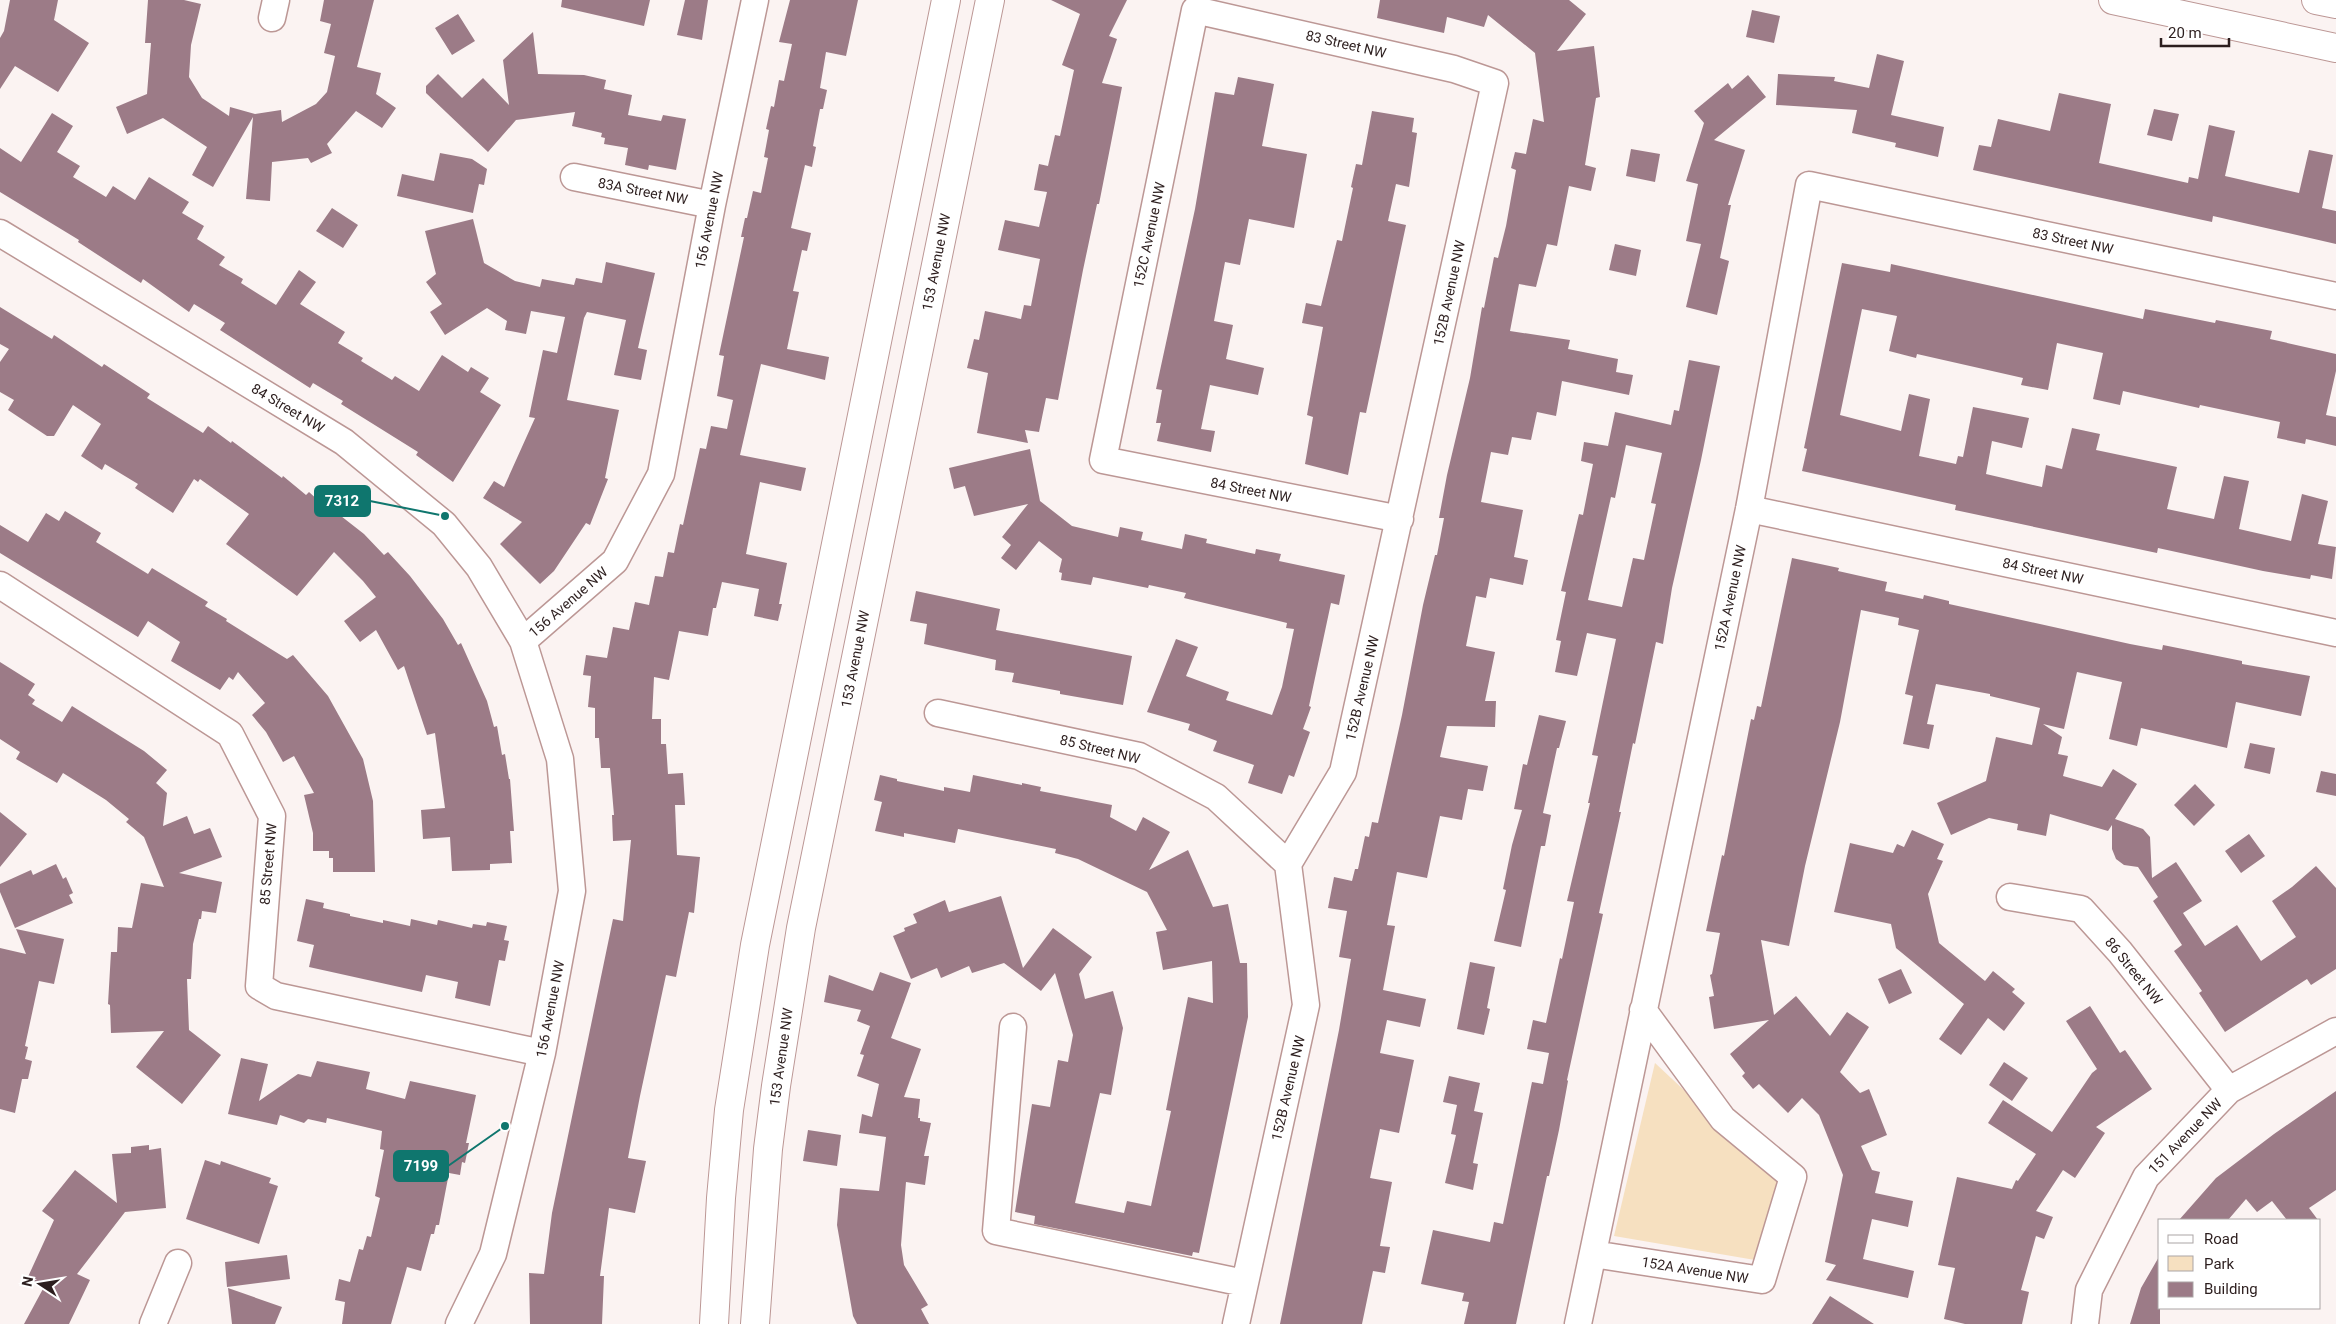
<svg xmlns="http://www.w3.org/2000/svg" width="2336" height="1324" font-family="Roboto,sans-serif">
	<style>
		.green { fill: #f6e0c0 }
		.building { fill: #9c7b87; fill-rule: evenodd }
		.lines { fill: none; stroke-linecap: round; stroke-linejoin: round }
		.minor-casing { stroke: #bc9795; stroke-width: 29 }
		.major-casing { stroke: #bc9795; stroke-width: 30 }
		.minor { stroke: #fff; stroke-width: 26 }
		.major { stroke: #fff; stroke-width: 28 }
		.labels { text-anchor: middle; stroke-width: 5; stroke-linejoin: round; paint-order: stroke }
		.street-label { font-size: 14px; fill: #2c1e1e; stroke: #fff }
		.leader { fill: none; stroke: #0f766e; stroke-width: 2 }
		.callout-dot { fill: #0f766e; stroke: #fff; stroke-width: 2 }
		.callout { fill: #0f766e; stroke: #0f766e; stroke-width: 2 }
		.callout-label { font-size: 15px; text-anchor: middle; font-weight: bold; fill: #fff }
	</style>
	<rect width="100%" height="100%" fill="#fbf3f2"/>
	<path class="green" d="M1655,1063L1779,1179L1755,1260L1614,1236Z"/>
	<path class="building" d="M10,0H58L54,20L89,43L58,92L15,66L0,89V38L4,31Z
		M148,0H184L201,4L191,45L189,77L202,98L229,116L230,107L255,114L281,110L282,122L316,104L327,92L335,56L324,53L331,24L320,21L324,0H374L357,67L381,73L376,94L396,108L382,128L356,111L327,144L332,153L311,163L308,158L272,162L270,201L246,199L253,117L213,187L192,175L207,147L163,118L127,134L116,107L147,94L151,43H145Z
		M562,0H650L644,26L561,7Z
		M685,0H708L702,40L677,35Z
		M790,0H858L846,56L826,52L820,88L827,90L823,109H820L813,146L816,147L812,167L805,165L791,228L811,233L807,251L802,250L793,291L799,292L787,349L829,357L825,380L761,364L740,455L806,468L801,491L760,482L746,554L787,563L779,604H782L778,621L754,616L759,589L722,582L716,608H713L708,636L679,631L669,680L654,677L652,719H661V744H666L668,774L683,773L685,805H675L677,855L700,857L694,913L689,912L676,977L666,975L640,1096L628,1158L646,1161L635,1213L609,1208L600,1276H604L602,1324H530L529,1273L544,1274L552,1213L613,919L623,921L631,840L613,841L612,815H614L610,768H601L599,738H595V708L588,707L591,676L583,675L586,655L607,658L613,627L629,630L635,602L649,605L655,576L663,577L668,552L674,553L680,524L683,525L700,448L706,449L711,426L727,429L733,400L717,396L724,356L719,355L744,237H741L745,218H747L753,191L761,193L768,158L764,157L769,130L766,129L771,106L774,107L779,80L784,81L792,44L779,42Z
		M1051,0H1127L1109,36L1117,39L1102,83L1122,87L1099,204H1097L1083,270L1058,400L1046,398L1039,432L1025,430L1028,443L977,433L988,373L967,368L974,339L979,340L985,311L1021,319L1024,305L1031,306L1040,259L998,250L1005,220L1039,227L1047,192L1034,190L1039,164L1048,166L1055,135L1060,136L1074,70L1062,65L1080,14Z
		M1380,0H1569L1586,14L1557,51L1594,46L1600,97L1596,98L1585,165L1596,168L1591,191L1569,186L1557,246L1547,244L1536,287L1519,284L1510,331L1570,340L1568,349L1618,359L1616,372L1633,375L1629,395L1562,381L1556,416L1537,412L1531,440L1512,437L1508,455L1491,452L1481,502L1523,510L1514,557L1528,560L1523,585L1490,578L1486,598L1476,596L1466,646L1495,652L1485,701H1496L1495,727L1447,726L1440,757L1488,766L1483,791L1468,789L1462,820L1440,816L1427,878L1397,872L1387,925L1395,926L1383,990L1426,999L1420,1027L1387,1020L1380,1053L1414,1060L1399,1133L1380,1129L1370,1178L1392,1182L1380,1246L1390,1247L1385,1273L1373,1271L1362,1324H1280L1339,1030L1351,959L1339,957L1347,911L1328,908L1334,877L1352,881L1355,869H1358L1365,836L1369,837L1372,822L1378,823L1402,715L1423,605L1435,555H1437L1444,518H1439L1447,475L1470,378L1482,307L1484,308L1494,257L1498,258L1506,226L1516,170L1511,168L1515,152L1526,154L1533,119L1544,122L1535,53L1488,15L1484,27L1447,17L1444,33L1377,18Z
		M1752,10L1780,16L1774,43L1746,37Z
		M458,14L475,41L452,55L435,28Z
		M533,32L538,74L584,75L606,80L604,89L632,95L628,115L661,121L663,115L686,119L676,170L649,165L648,170L625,165L628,148L604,144L605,138L601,137L602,133L572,126L575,112L516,120L488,152L426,93V86L438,74L462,98L483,78L509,105L503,60Z
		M1877,54L1904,61L1891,115L1944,127L1938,157L1895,147L1896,143L1852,133L1857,110L1776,105L1778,74L1835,77L1834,81L1869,88Z
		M1748,75L1766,97L1714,140L1745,150L1728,205H1731L1720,258L1729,261L1717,315L1686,307L1701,244L1686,241L1698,184L1686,181L1704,123L1694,111L1728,83L1732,89Z
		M1238,77L1274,84L1262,146L1307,154L1294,228L1249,219L1240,265L1225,262L1214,321L1233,325L1226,359L1264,368L1258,395L1210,385L1201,429L1215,431L1211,452L1157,441L1161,423H1156L1162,390L1156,389L1195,209L1215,92L1234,95Z
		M2059,93L2111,104L2099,163L2188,183L2189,177L2198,179L2209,125L2235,131L2225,176L2299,193L2309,150L2333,155L2322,208L2336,211V244L2213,216L2212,222L1973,170L1979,145L1991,147L1998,119L2050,131Z
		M2154,109L2179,114L2172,141L2147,135Z
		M1372,111L1414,118L1412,132L1417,133L1409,187L1396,184L1388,221L1406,225L1366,413L1360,412L1348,475L1305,464L1313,417L1307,415L1323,327L1302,323L1306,303L1321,306L1337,240L1342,241L1353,188L1351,187L1356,164L1362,165Z
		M52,113L73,126L57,152L80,166L73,177L106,197L113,186L135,200L149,177L189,202L182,213L204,226L197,239L225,257L219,265L243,279L241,283L276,305L299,270L316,282L300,304L345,332L338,343L363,358L361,361L392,380L395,376L419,391L442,355L468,372L471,367L489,378L480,392L501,405L453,482L416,455L418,452L341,404L343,401L313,383L310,388L220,330L225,323L194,304L189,312L143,279L141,283L78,242L79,240L0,192V148L21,162Z
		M1631,149L1660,154L1655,182L1626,176Z
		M440,153L472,159L487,169L484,185L479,184L473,213L397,196L402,174L434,181Z
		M332,208L358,225L343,248L316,231Z
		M473,219L484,263L515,281L540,287L542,279L574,285L576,278L602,283L606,262L655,273L638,348L647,350L641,380L614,375L626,320L587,312L584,318L567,400L619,410L605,478L608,479L590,525L586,523L554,571L540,584L500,544L522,522L483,498L494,481L504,487L535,418L529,417L543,350L557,353L565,317L531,311L526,334L505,330L507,321L487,308L445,335L430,312L442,304L426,282L436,274L425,231Z
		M1615,244L1641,250L1636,276L1609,270Z
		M1842,263L1890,272L1891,264L2143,319L2145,309L2215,323L2216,320L2272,331L2270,339L2336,354V371L2326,415L2336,417V446L2306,439L2305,444L2277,438L2280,422L2200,405L2199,408L2123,391L2120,405L2093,399L2103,353L2057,343L2048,390L2021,385L2023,378L1917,354L1916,358L1889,351L1897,316L1862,309L1840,415L1901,431L1909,394L1930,399L1919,456L1956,464L1958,456L1963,457L1973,407L2029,418L2022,448L1992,441L1986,474L2042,487L2046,465L2062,469L2072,428L2100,434L2096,450L2177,467L2167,509L2214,519L2224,476L2249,481L2239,529L2291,541L2302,494L2328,501L2318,544L2336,547L2332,579L2311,575L2310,579L2263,571L2158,548L2157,553L1955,510L1956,505L1802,471L1807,449L1804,448Z
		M0,307L52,339L54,335L102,367L104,364L150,394L147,398L203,433L208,426L231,443L232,441L282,478L283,476L306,495L309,492L330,511L332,509L364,534L384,555L388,552L410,576L443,619L458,645L461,643L487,701L494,727L497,726L502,755L505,754L509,779H510L514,831H510L512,863L490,864V870L452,871L450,837L423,839L421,810L445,808L435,733L427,735L404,666L398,670L376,630L360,642L344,621L376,597L363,581L334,552L297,596L226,544L249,514L200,479L198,482L194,479L173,513L135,488L138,484L105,464L102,470L81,456L101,424L73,405L54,436H47L8,410L14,400L0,392V362L9,349L0,344Z
		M1689,360L1720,366L1701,460L1672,588L1663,644L1656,642L1635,744L1633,743L1619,812H1621L1599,913L1603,914L1567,1080L1568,1081L1559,1130L1549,1176H1547L1516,1324H1464L1469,1302L1462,1301L1464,1293L1421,1284L1433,1230L1490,1242L1494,1222L1503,1224L1532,1082L1543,1084L1549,1053L1527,1049L1533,1020L1546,1023L1560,958L1562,959L1574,902L1567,901L1590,803H1588L1598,756L1592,755L1616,639L1587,633L1577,676L1555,672L1561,641L1556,640L1566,592L1561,591L1579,514L1583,515L1593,464L1581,461L1584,442L1608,446L1615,412L1671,425L1674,410L1679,411ZM1626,445L1662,453L1651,503L1656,504L1644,560L1633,558L1622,607L1588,600L1611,497L1615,498Z
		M1030,449L1040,501L1072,526L1118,537L1120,527L1143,532L1141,540L1182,549L1185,534L1207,539L1206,543L1255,554L1256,549L1281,554L1279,561L1345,575L1339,605L1331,603L1309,706L1311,707L1303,729L1310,732L1294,777L1289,775L1282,794L1248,783L1254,765L1213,751L1217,741L1188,730L1190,724L1147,712L1176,639L1198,647L1186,676L1229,692L1226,700L1272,715L1282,687L1294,629L1286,628L1287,623L1184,598L1186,593L1149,585L1148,588L1093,577L1091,585L1061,580L1062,573L1059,572L1062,559L1039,541L1016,570L1001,558L1011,545L1002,537L1028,504L974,516L965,486L954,489L949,468Z
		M65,511L101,533L96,542L148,574L152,568L208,602L205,606L227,619L226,621L287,659L293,655L328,696L363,759L373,801L375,872H333V858H329V851H313V833L304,795L314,793L294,756L283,762L266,732L252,715L265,703L238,672L233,680L229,677L220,690L171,661L180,642L148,621L138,637L0,553V525L28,542L46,513L59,521Z
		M1792,558L1839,568L1838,571L1887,582L1885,591L1923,599L1924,595L1949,601V604L2130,644L2162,650L2163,645L2242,661V664L2310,676L2301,716L2236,702L2227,748L2141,728L2137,746L2109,739L2122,682L2077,672L2064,729L2043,724L2062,737L2058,754L2068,756L2063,776L2102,787L2113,769L2137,784L2115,819L2143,829L2150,837L2152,878L2176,862L2202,901L2183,913L2205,946L2237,925L2261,961L2296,937L2272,901L2292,887L2316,866L2336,888V969L2311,985L2307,979L2225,1032L2199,993L2202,991L2174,951L2182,945L2153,901L2158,897L2138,867L2124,865L2116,859L2112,849V825L2108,831L2050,814L2046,836L2017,830L2018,824L1989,818L1951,835L1937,803L1986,781L1996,737L2032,745L2040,708L1990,696V694L1936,684L1927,724L1934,725L1929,749L1903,744L1913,696L1905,694L1919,630L1898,625L1899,618L1861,610L1840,722L1805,866L1789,946L1761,940L1774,1015L1796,996L1830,1036L1847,1012L1869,1027L1840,1072L1860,1093L1869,1089L1887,1135L1861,1146L1872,1170L1880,1172L1875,1193L1913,1201L1908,1227L1872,1219L1863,1259L1914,1271L1908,1298L1826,1280L1836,1265L1825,1262L1843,1175L1819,1115L1802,1098L1788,1113L1759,1084L1753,1089L1742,1076L1745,1073L1730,1054L1769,1020L1714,1029L1709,997L1714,996L1710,975L1712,974L1720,933L1706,931L1722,855L1724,856L1751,719L1754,720L1757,706L1761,707Z
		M916,591L1000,609L996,630L1132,656L1123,705L1060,694V691L1012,682L1014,673L995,670L996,660L924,644L927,624L910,621Z
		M0,662L35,684L28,695L35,700L32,704L62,722L72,706L144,751L167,770L156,783L167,793L163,826L187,816L194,834L210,828L222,857L179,873L222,882L216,913L202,911L201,919H199L193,944L191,979H187L189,1030L221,1055L182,1104L136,1067L164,1031L111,1033L110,1005L108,1004L111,952H117L118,927L132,928L141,883L164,887L144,837L126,822L129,819L106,800L63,773L57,783L16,759L20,752L0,739Z
		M1539,715L1566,721L1559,748H1557L1543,813L1551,815L1545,846H1541L1521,947L1494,941L1506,890L1503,889L1512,845L1522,810L1514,809L1523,764L1527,765Z
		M2250,743L2275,748L2270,774L2244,768Z
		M2321,771L2336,774V796L2316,792Z
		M880,775L897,779V781L944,791V787L970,792L973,775L1022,785V783L1041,787L1040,791L1112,805L1110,817L1136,831L1143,817L1170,832L1149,870L1188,850L1213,907L1228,904L1240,963H1247L1248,1017L1199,1253L1193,1252L1192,1256L1034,1224L1035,1216L1015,1212L1032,1104L1050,1107L1058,1060L1068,1062L1073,1035L1055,973L1041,991L1004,963L972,973L969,966L941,978L937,968L911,979L893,936L905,931L904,928L917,923L913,914L945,900L949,912L1001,896L1023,968L1053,928L1092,957L1079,974L1085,999L1113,991L1123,1028L1111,1095L1100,1093L1075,1203L1124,1213L1127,1201L1151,1206L1171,1111L1166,1110L1188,997L1213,1003L1212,961L1163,970L1156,932L1167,930L1147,892L1078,859L1055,853L1056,849L958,829L955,843L904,833V837L875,831L882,802L874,800Z
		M2195,784L2215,805L2194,826L2174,805Z
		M0,812L27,834L0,867Z
		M1912,830L1944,844L1937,859L1943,861L1928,894L1939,943L1985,981L1993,971L2015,989L2012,992L2025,1003L2004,1031L1988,1018L1961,1055L1939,1039L1964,1004L1896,948L1891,924L1834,912L1850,843L1893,853L1897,844L1904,847Z
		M2249,834L2265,856L2241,873L2225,851Z
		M56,864L63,879L66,877L73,893L69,895L73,903L15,928L0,892V884L31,870L33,875Z
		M306,899L324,903L323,908L350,914V916L383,923V920L410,926L411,919L437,925L438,920L472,928L473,924L486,926L487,922L507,926L504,940L509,941L505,961L499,960L490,1006L455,998L458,982L426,975L422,992L309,967L314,945L297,941Z
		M16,929L64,939L54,984L39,981L25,1046L28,1047L25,1059L32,1061L28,1079H22L15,1113L0,1109V948L26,954Z
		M1470,962L1495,967L1487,1008L1490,1009L1484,1035L1457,1029Z
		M1901,969L1912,993L1889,1004L1878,979Z
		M880,972L911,983L891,1038L921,1049L904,1097L920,1099L918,1118H920V1121L931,1123L924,1156H929L925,1185L906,1182L901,1245L904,1265L928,1305L921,1309L929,1324H857L853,1316L837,1225L840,1188L879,1191L886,1137L859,1133L862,1114L872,1117L879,1084L857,1076L864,1055L860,1054L870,1026L857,1021L861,1010L824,1002L829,975L873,991Z
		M2090,1006L2120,1053L2125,1050L2152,1089L2096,1127L2105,1133L2075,1178L2063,1170L2036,1211L2053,1217L2044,1239L2036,1236L2021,1290L2029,1292L2022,1324H1965L1944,1319L1955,1268L1938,1265L1957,1177L2012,1189L2016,1180L2018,1181L2036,1154L1988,1123L2003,1100L2052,1132L2092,1073L2097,1069L2066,1021Z
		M241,1058L268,1064L259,1101L298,1074L311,1077L317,1061L370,1072L366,1089L405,1099L410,1081L476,1095L466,1143H469L465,1163L462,1162L460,1175L449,1173L439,1225H436L434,1234H431L421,1271L407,1267L391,1324H342L345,1302L335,1300L339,1279L350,1282L359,1249L363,1250L367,1236L371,1237L380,1198L375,1196L384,1150L380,1149L382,1131L327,1118L326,1123L308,1119L304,1123L280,1115L277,1125L228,1114Z
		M2004,1062L2028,1078L2012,1101L1989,1085Z
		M1449,1076L1480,1083L1474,1111L1483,1113L1473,1163L1478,1164L1473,1190L1445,1183L1456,1135L1451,1134L1457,1105L1443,1102Z
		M2336,1091V1190L2309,1208L2318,1220H2287L2272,1201L2257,1212L2246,1199L2228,1220H2179L2216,1178L2274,1134Z
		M808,1130L841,1135L837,1166L803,1161Z
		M149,1145V1150L161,1148L166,1208L125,1212L77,1274L90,1280L69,1324H24L44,1287L27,1279L54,1220L42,1211L75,1170L117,1203L112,1154L131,1153V1147Z
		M205,1160L220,1165L221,1161L271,1178L269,1183L278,1186L259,1244L186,1219Z
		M287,1255L290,1279L227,1287L225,1262Z
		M2160,1255V1324H2130L2141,1288Z
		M228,1288L282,1307L275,1324H232Z
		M1830,1296L1874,1324H1812Z"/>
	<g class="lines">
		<defs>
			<path id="minor" d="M272,18L276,0
				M574,177L712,205
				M0,233L344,442L444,524L479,567L523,641L560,759L572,891L542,1053L493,1254L459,1324
				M1749,509L2336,633
				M0,585L230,734L272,816L259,986L276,996L542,1053
				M523,641L615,561L661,474L712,205L755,0
				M938,713L1139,756L1216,797L1288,864
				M2010,897L2081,909L2120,952L2229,1090
				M1013,1027L996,1231L1244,1283
				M1593,1254L1762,1280L1793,1177L1723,1119L1643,1010
				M153,1324L178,1263
				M1236,1324L1306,1005L1288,864L1343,772L1495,83L1454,69L1195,10L1103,460L1400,519
				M1578,1324L1749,509L1809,185L2336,296
				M2085,1324L2089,1290L2146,1177L2229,1090L2336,1031"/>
			<path id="major" d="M2113,0L2336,48
				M2316,0L2336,4
				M714,1324L721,1198L729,1110L755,945L946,0
				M755,1324L768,1149L776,1086L801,928L990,0"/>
		</defs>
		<use href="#minor" class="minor-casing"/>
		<use href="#major" class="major-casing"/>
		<use href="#minor" class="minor"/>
		<use href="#major" class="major"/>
	</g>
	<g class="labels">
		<g class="street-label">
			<text transform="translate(1346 44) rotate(13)" y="5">83 Street NW</text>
			<text transform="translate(643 191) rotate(11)" y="5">83A Street NW</text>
			<text transform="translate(709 220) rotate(-79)" y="5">156 Avenue NW</text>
			<text transform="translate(1149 235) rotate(-78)" y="5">152C Avenue NW</text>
			<text transform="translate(2073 241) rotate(12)" y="5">83 Street NW</text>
			<text transform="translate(936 262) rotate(-79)" y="5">153 Avenue NW</text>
			<text transform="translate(1449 293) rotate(-78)" y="5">152B Avenue NW</text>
			<text transform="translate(288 408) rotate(31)" y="5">84 Street NW</text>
			<text transform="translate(1251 490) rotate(11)" y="5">84 Street NW</text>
			<text transform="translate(2043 571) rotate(12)" y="5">84 Street NW</text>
			<text transform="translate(1730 598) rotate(-78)" y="5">152A Avenue NW</text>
			<text transform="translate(568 602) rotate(-41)" y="5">156 Avenue NW</text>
			<text transform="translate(855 659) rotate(-79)" y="5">153 Avenue NW</text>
			<text transform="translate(1362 688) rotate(-77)" y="5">152B Avenue NW</text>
			<text transform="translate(1100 749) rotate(14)" y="5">85 Street NW</text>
			<text transform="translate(268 864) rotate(-85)" y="5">85 Street NW</text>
			<text transform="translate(2134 971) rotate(51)" y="5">86 Street NW</text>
			<text transform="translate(550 1009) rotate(-79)" y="5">156 Avenue NW</text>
			<text transform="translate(781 1057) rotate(-82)" y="5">153 Avenue NW</text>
			<text transform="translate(1288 1088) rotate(-77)" y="5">152B Avenue NW</text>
			<text transform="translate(2185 1136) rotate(-46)" y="5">151 Avenue NW</text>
			<text transform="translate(1695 1270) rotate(9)" y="5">152A Avenue NW</text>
		</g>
	</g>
	<path class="leader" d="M445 516L370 501M505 1126L448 1166"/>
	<g class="callout-dot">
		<circle cx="445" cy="516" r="5"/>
		<circle cx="505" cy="1126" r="5"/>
	</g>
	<g class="callout">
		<rect x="315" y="486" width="55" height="30" rx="5"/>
		<rect x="394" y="1151" width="54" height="30" rx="5"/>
	</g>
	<g class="callout-label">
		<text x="342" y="506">7312</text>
		<text x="421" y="1171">7199</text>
	</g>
	<rect x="2158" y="1219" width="162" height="90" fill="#ffffff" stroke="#aba5a5"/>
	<rect x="2168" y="1235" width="25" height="8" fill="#ffffff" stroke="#aba5a5"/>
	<text x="2204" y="1244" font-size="15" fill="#2c1e1e">Road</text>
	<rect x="2168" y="1256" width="25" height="15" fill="#f6e0c0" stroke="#aba5a5"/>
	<text x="2204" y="1269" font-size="15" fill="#2c1e1e">Park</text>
	<rect x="2168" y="1282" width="25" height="15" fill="#9c7b87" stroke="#aba5a5"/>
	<text x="2204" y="1294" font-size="15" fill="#2c1e1e">Building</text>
	<g transform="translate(40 1284) rotate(282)" stroke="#ffffff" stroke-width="4" paint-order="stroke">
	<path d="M0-4L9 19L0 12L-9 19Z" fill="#2c1e1e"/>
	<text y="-8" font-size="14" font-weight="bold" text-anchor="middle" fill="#2c1e1e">N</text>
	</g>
	<path d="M2161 38v8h68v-8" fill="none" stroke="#2c1e1e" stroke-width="2.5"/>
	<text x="2168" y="38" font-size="15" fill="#2c1e1e" stroke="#ffffff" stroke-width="4" paint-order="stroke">20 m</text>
</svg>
